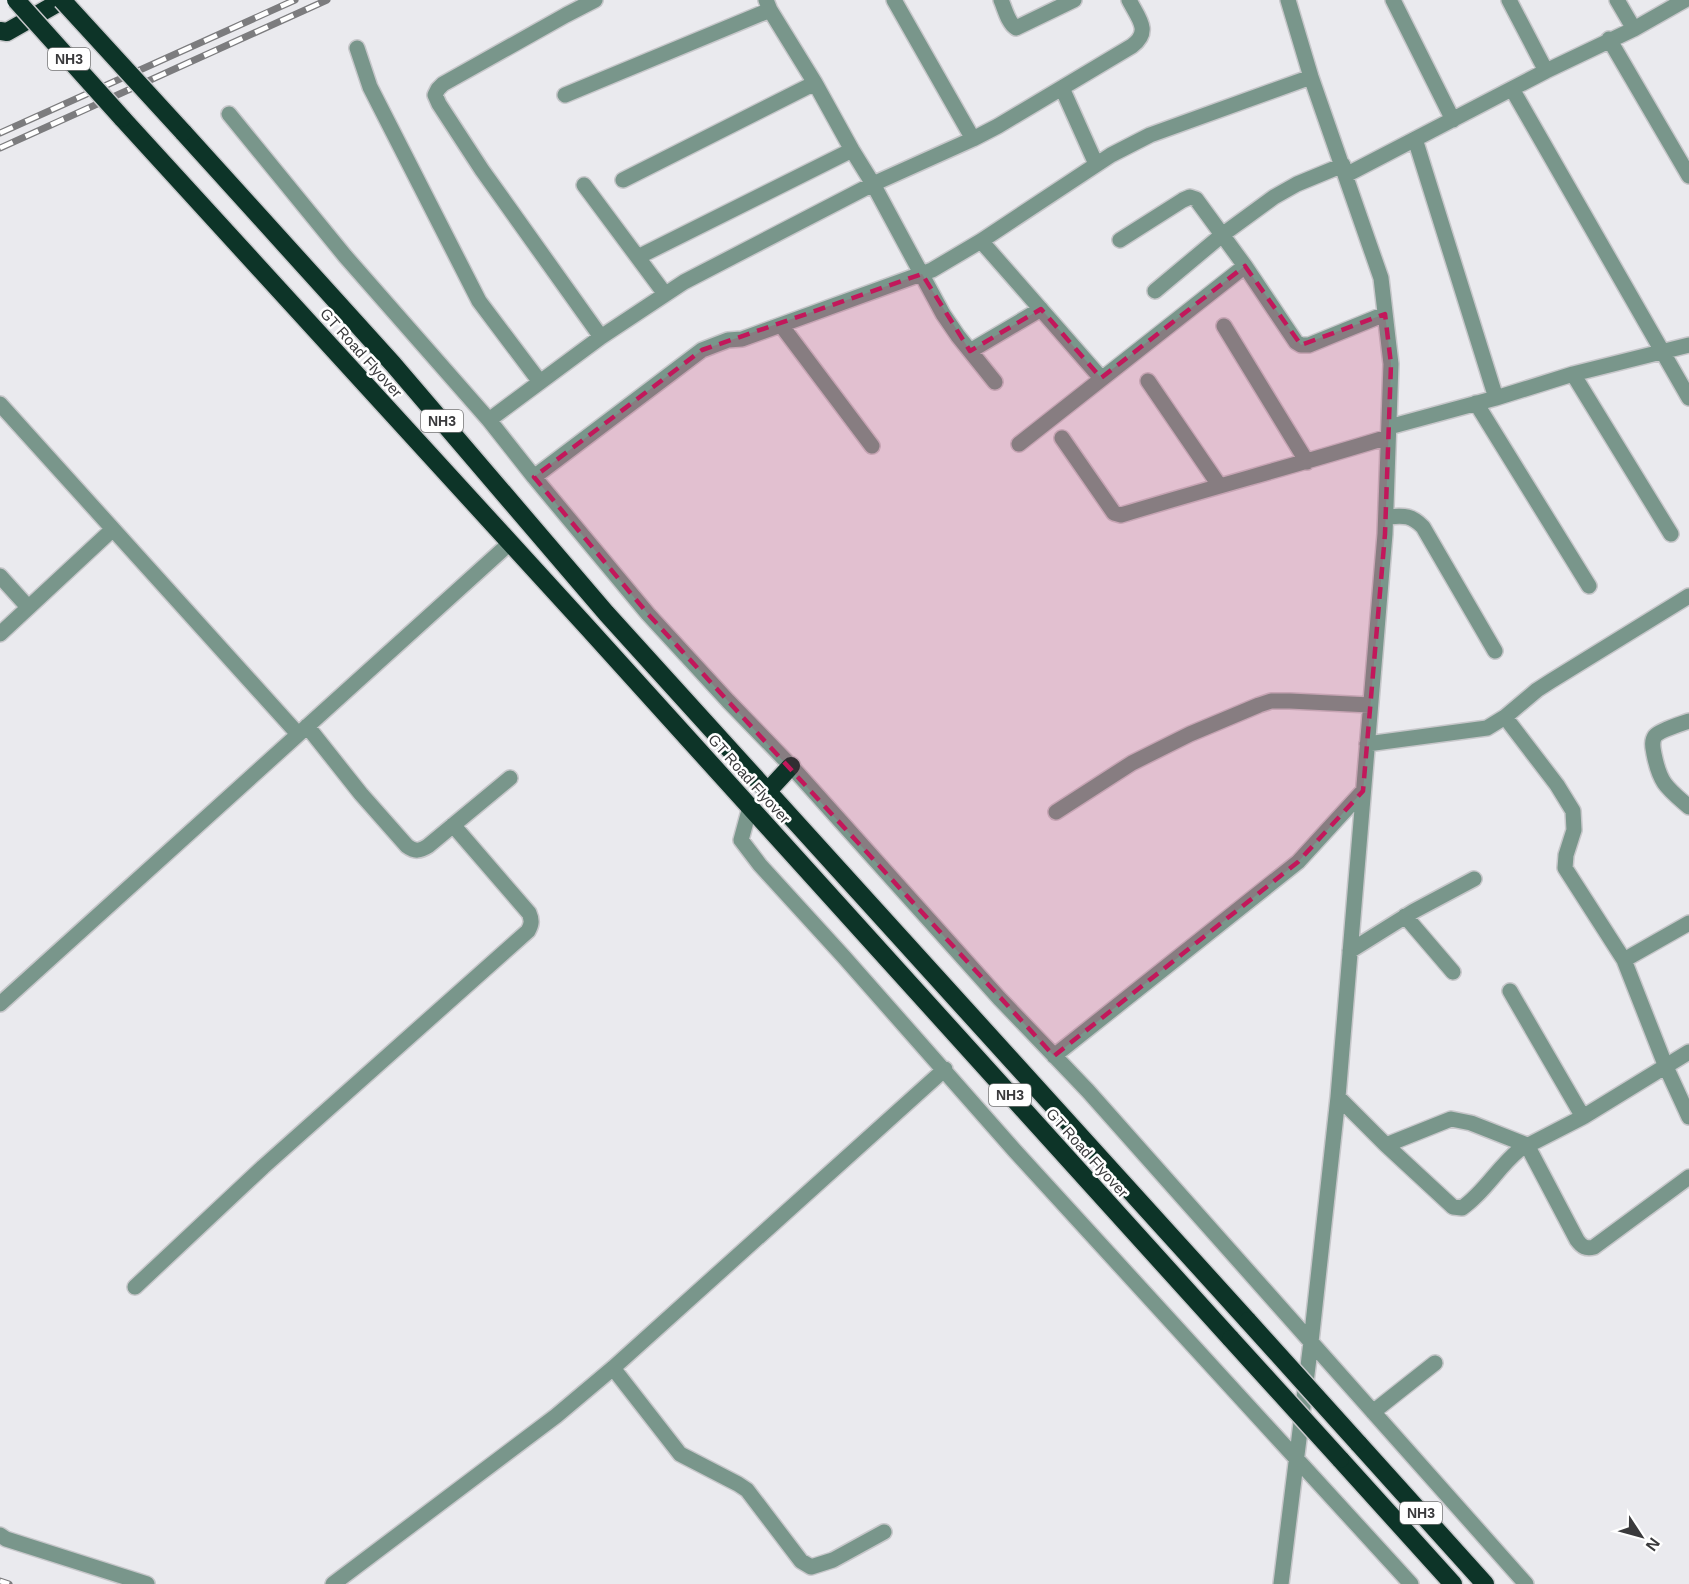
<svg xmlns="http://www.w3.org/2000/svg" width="1689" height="1584" font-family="Helvetica,sans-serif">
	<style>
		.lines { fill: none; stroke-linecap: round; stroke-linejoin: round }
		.minor-casing { stroke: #c7c7ca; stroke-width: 18 }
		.highway-casing { stroke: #c7c7ca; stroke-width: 21 }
		.minor { stroke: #79968b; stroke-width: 15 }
		.highway { stroke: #0d3428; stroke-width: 18 }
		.rail-casing { stroke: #7c7c7e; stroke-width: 7 }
		.rail { stroke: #fff; stroke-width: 4.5; stroke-dasharray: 14; stroke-linecap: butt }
		.highway-bridge-casing { stroke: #c7c7ca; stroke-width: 21; stroke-linecap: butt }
		.highway-bridge { stroke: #0d3428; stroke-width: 18 }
		.marked { fill: #c2185b; fill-opacity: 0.2; stroke: #c2185b; stroke-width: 4.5; stroke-dasharray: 12 8; stroke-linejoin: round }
		.labels { text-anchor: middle; stroke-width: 5; stroke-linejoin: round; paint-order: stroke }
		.shield { fill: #fff; stroke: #757576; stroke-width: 1.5 }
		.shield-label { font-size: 14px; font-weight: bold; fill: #3a3a3c }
		.street-label { font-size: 15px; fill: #3a3a3c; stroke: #fff }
	</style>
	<rect width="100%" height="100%" fill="#eaeaee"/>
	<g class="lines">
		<defs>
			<path id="minor" d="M595,0L566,15L443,84L438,89L435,95L439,104L482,170L601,337
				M766,0L770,10L815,83L852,150L873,184L943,314L958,336L995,382
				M894,0L973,139
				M1001,0C1005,9 1008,23 1016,28L1074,0
				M1393,0L1453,120
				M1509,0L1546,71
				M1617,0L1634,29
				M1609,39L1689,176
				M357,48L370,87L479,301L540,382
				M1062,88L1096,164
				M1512,89L1689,398
				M565,95L770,10
				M229,114L345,256L489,420L534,477L648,614L728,701L791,766L999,998L1088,1091L1526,1584
				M1415,139L1496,398
				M1346,175L1546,71L1634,29L1685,0
				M623,180L815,83
				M584,185L665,294
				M1120,240L1183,200L1190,197L1196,199L1245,266L1296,342L1301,345H1309L1385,314
				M981,241L1101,378
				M638,257L852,150
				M1155,291L1222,235L1274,197L1297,184L1343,165
				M781,325L872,446
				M1224,326L1307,462
				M970,351L1041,309
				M1573,374L1671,534
				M1148,381L1219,485
				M1476,403L1589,586
				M0,404L298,734
				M489,420L601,337L684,282L873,184L973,139L998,126L1132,46C1152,31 1138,18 1129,0
				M1389,427L1496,398L1573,374L1689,345
				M1062,438L1114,513L1121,515C1210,488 1300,464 1388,437
				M1019,444L1245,266
				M534,477L702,350L728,340L742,339L932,270L981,241L1111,155L1150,135L1311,77
				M1386,517C1403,516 1410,514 1423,527L1495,651
				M0,576L28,607
				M0,634L113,529
				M1505,717L1557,785L1573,811L1574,830L1566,855L1565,868L1624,960L1666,1067L1689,1117
				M1689,721C1681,724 1660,730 1655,736C1651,742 1653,748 1654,754C1660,784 1667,788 1689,807
				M307,726L361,794L407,846C415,852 420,851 428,846L510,778
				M1367,744L1487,728L1505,717L1537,690L1551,681L1689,596
				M750,807L741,840L760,865L844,957L1015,1151L1411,1584
				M1056,812L1132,763L1190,734L1259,705L1271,701H1290L1370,705
				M1405,916L1453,972
				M1350,951L1414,911L1474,879
				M1624,960L1689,923
				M1510,991L1583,1117L1689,1052
				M0,1004L510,543
				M1054,1056L1298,862L1363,791
				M1338,1097L1386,1145L1453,1207L1462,1208C1485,1192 1498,1167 1519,1150L1583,1117
				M1386,1145L1451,1119L1471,1123L1527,1145L1577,1240C1582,1247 1586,1249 1594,1247L1689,1177
				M135,1287L263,1167L528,931C532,924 532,920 529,913L453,825
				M613,1368L680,1454L738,1484L747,1490L801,1561L811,1567L833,1560L884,1532
				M1373,1412L1435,1363
				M0,1535L6,1539L147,1584
				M333,1584L556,1416L613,1368L945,1069
				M1281,1584L1311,1342L1338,1097L1385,534L1391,364L1381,278L1311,77L1288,0"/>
			<path id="highway" d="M0,31L7,32L63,0
				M122,118L588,628L1231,1339
				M183,132L393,364L606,613L1248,1321
				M768,791L791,766
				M1358,1443L1485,1584
				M1340,1459L1453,1584"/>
		</defs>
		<use href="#minor" class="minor-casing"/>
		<use href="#highway" class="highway-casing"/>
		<use href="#minor" class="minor"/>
		<use href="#highway" class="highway"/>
		<defs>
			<path id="rail" d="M0,133L295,0
				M0,148L327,0
				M0,1581L9,1584"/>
		</defs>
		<use href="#rail" class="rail-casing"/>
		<use href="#rail" class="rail"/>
		<defs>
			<path id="highway-bridge" d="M16,0L122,118
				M62,0L183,132
				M1248,1321L1358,1443
				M1231,1339L1340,1459"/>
		</defs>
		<use href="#highway-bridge" class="highway-bridge-casing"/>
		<use href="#highway-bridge" class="highway-bridge"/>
	</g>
	<path class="marked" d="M1245,266L1301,345L1385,314L1391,364L1385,534L1363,791L1298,862L1054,1056L648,614L534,477L702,350L922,274L970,351L1041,309L1101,378Z"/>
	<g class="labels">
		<g class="shield">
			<rect x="48" y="48" width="42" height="22" rx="4.5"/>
			<rect x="421" y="410" width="42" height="22" rx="4.5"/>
			<rect x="989" y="1084" width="42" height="22" rx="4.5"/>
			<rect x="1400" y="1502" width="42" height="22" rx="4.5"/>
		</g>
		<g class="shield-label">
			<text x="69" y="64">NH3</text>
			<text x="442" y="426">NH3</text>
			<text x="1010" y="1100">NH3</text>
			<text x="1421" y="1518">NH3</text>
		</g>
		<g class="street-label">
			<text transform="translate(361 353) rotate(48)" y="5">GT Road Flyover</text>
			<text transform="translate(749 779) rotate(48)" y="5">GT Road Flyover</text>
			<text transform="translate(1087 1153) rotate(48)" y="5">GT Road Flyover</text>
		</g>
	</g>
	<g transform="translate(1641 1536) rotate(126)" stroke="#ffffff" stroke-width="4.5" paint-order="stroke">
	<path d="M0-4.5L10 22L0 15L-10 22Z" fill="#3a3a3c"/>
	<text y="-9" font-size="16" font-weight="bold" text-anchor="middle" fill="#3a3a3c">N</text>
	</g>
</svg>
